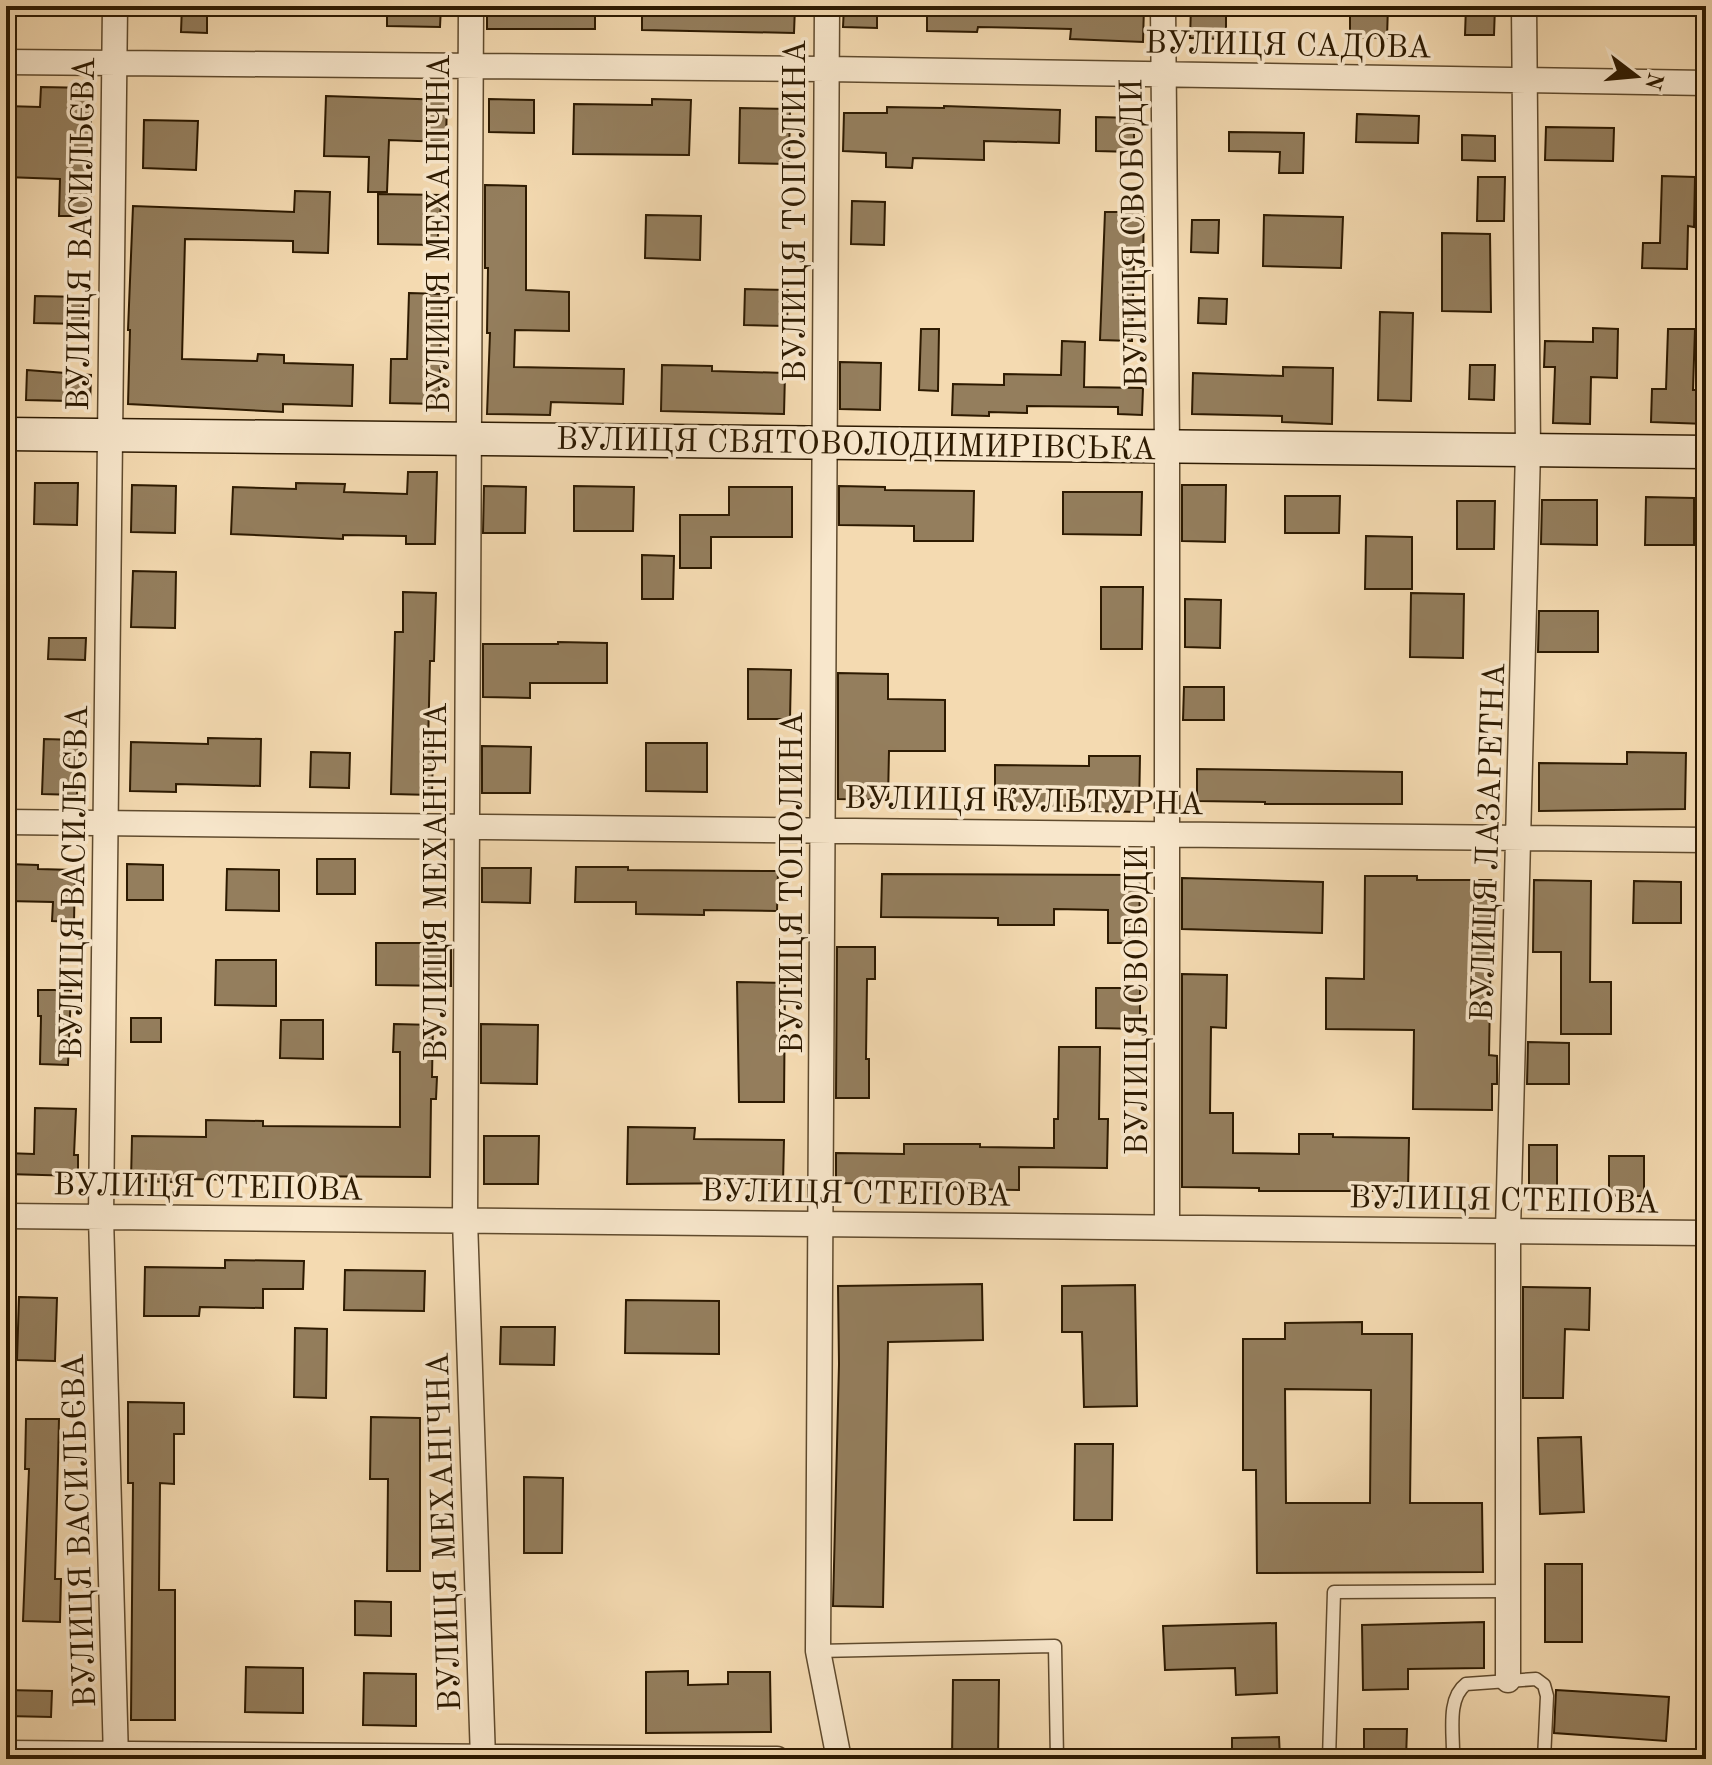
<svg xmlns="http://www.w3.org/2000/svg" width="1712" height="1765" font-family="'Old Standard TT',serif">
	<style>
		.building { fill: #947e5d; stroke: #2d1a01; stroke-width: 2; fill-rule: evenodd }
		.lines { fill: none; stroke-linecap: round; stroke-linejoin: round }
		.lane-casing { stroke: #5f4a2d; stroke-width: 15 }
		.street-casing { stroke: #5f4a2d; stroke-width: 27 }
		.secondary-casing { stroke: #2d1a01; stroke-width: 35 }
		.lane { stroke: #f8e7cc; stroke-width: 12 }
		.street { stroke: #f8e7cc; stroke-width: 24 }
		.secondary { stroke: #f8e7cc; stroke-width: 32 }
		.labels { text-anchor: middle; stroke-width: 7; stroke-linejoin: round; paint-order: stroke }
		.street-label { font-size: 32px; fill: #2d1a01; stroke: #f8e7cc }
	</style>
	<rect width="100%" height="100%" fill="#f4dab1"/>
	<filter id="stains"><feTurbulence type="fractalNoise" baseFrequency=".0025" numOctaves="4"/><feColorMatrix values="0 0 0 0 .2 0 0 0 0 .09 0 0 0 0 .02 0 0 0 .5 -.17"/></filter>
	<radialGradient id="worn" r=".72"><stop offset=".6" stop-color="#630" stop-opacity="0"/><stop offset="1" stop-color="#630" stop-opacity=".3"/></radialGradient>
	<path class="building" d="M182,6H207V33L181,32Z
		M387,6H441L440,27L387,26Z
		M487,6H595V29H487Z
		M642,6H795L794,33L642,30Z
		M844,6H877V28L843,27Z
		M927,6H1144L1143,42L1070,39L1071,29L978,27L977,32L927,31Z
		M1191,6H1226V39L1190,38Z
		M1350,6H1388L1387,38L1350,37Z
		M1466,6H1495L1494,35H1465Z
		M41,87L91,88V216H59L60,179L6,177V106L40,107Z
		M326,96L447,100L446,142L389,140L387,192H368L369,157L324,156Z
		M489,99L534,100V133L489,132Z
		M652,99L691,100L689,155L573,154L574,104L652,105Z
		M944,106L1060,110L1059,143L984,141V160L913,158L912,168L886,167V153L843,151L844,113H887V107L944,108Z
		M740,108L790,109L789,164L739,163Z
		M1357,114L1419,116L1418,143L1356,142Z
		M1096,117L1134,118V152L1096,151Z
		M144,120L198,121L196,170L143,168Z
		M1546,127L1614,128L1613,161L1545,160Z
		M1229,132L1304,133L1303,173H1279L1280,152L1229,151Z
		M1462,135L1495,136V161L1462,160Z
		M1662,176L1695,177L1694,227L1688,226L1687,269L1642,268L1643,243H1660Z
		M1478,177H1505L1504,221H1477Z
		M485,185L526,186V290L569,292V331L515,330L514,367L624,369L623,404L551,402L550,415L487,414L490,333H487L488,268H485Z
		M295,191L330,192L328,253L293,252V241L185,239L182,359L257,361L258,354L284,355V363L353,365L352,406L283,404V412L128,404L130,330H128L133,206L294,212Z
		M378,194L442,195L437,245L378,244Z
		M852,201L885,202L884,245L851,244Z
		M1105,212H1144L1143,258H1134L1132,341L1100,340Z
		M646,215L701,216L700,260L645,258Z
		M1264,215L1343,217L1341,268L1263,266Z
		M1192,220H1219L1218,253L1191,252Z
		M1442,233L1490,234L1491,312L1442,311Z
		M745,289L788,290L787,326L744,325Z
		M409,293L442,294L439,404L390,403L391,359H407Z
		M35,296L83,297V324L34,323Z
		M1199,298L1227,299L1226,324L1198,323Z
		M1380,312L1413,313L1411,401L1378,400Z
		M1593,328L1618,329L1617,378L1591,377L1590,424L1553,423L1555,367H1544L1545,341L1593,342Z
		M921,329H939L938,391L919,390Z
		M1668,329H1695L1693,390H1706V424L1651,422L1652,389H1666Z
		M1062,341L1085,342L1084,387L1143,388L1142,415L1118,414V407L1027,406V413L989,412V416L952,415L953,384L1004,385V374L1061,375Z
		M840,362L881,363L880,410L840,409Z
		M662,365L712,366V371L785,373L784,414L661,411Z
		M1470,365H1495L1494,400L1469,399Z
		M1283,367L1333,368L1332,424L1282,422V416L1192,414L1193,373L1283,376Z
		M27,370L91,375L90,406H70V401L26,400Z
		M408,472H437L435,544H406V536L343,535V539L231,534L233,487L296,489V483L345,484L344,492L407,494Z
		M35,483H78L77,525L34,524Z
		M132,485L176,486L175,533L131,532Z
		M1182,485H1226L1225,542L1182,541Z
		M484,486L526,487L525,533H483Z
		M574,486L634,487L633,531H574Z
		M839,486L885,487V490L974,491L973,541H914V526L839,525Z
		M729,487H792V537H711V568H680V515H729Z
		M1063,492H1142L1141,535L1063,534Z
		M1285,496H1340L1339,533H1285Z
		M1646,497L1694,498V545H1645Z
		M1542,500H1597V545L1541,544Z
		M1457,501H1495L1494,549H1457Z
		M1366,536L1412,537V589H1365Z
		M642,555L674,556L673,599H642Z
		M133,571L176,572L175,628L131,627Z
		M1101,587H1143L1142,649H1101Z
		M403,592L436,593L434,661H430L428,748H433L432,795L391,794L395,632H403Z
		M1411,593L1464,594L1463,658L1410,657Z
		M1185,599L1221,600L1220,648L1185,647Z
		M1539,611H1598V652H1538Z
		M49,638H86L85,660L48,659Z
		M558,642L607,643V683H530V698L483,697V644H558Z
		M748,669L791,670L790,719H748Z
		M838,673L888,674V699L945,700V751H889L888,800L838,799Z
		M1184,687H1224V720H1183Z
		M208,738L261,739L260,786L176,784V792L130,791L131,742L208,744Z
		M44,739L78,740L77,795L42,794Z
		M646,743H707V792L646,791Z
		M482,746L531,747L530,793H482Z
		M311,752L350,753L349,788L310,787Z
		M1627,752L1686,753L1685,809L1539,811V763L1627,764Z
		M1089,756H1140L1139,812L1089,811V806L995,805V765L1089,766Z
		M1197,769L1402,772V804H1265V802L1197,801Z
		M317,859H355V894H317Z
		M8,864L38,865V869L75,870L74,922L52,921L53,902L7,901Z
		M127,864L163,865V900H127Z
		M576,867H628V870L778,871L777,911L704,910V915L636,914V902H575Z
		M482,868H531L530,903L482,902Z
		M227,869L279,870V911L226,910Z
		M882,874L1140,875L1139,943H1108V910L1054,909V925H998V918L881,917Z
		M1365,876H1417V880H1492L1489,1055L1497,1056V1084H1492V1110L1413,1109L1414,1030L1326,1029V978L1364,979Z
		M1182,878L1323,882L1322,933L1182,929Z
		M1534,880L1591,881L1590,982H1611V1034H1561V952H1533Z
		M1634,881L1681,882V923H1633Z
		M376,943H451V986L376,985Z
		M837,947H875V979H867L866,1059H869V1098H836Z
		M216,960H276V1006L215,1005Z
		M1182,974L1227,975L1226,1028L1211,1027L1210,1113H1233V1153L1299,1154V1134H1333V1137L1409,1138L1408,1191H1259V1188L1182,1187Z
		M737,982L785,983L784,1102H739Z
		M1096,988H1140V1029L1096,1028Z
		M38,990H71L68,1065L40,1064L41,1016H38Z
		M131,1018H161V1042H131Z
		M281,1020H323V1059L280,1058Z
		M394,1024L433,1025L432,1077H437L436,1099H431L430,1177L263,1176V1180L175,1179V1182L131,1181L132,1136L206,1137V1120L263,1121V1126L400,1127V1052H393Z
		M481,1024L538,1025L537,1084L481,1083Z
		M1528,1042L1569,1043V1084H1527Z
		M1059,1047H1100L1099,1119H1108L1107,1168L1019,1167V1190L904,1188V1184L836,1183V1153L904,1154V1144H980V1147L1054,1148V1119H1058Z
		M35,1108L76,1109L74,1155H78V1176L6,1174V1153L34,1154Z
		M628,1127L695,1128L694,1139L784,1140L783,1183L627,1184Z
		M484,1136H539L538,1184H484Z
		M1529,1145H1557V1188H1529Z
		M1609,1156H1644V1196H1609Z
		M225,1260L304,1261L303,1289H263V1308L200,1307L199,1316H144L145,1267L225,1268Z
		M345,1270L425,1271L424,1311L344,1310Z
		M982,1284L983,1340L888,1342L883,1607L833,1606L839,1364L838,1286Z
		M1135,1285L1137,1406L1084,1407L1082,1332H1062V1286Z
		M1523,1287L1590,1288L1589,1330L1565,1329L1563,1398H1523Z
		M19,1297L57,1298L55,1361L17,1360Z
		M626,1300L719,1301V1354L625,1353Z
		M1362,1322V1334H1412L1410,1503H1482L1483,1572L1257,1573L1256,1470H1243V1339H1285V1323ZM1285,1389L1371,1390L1370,1503H1286Z
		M501,1327H555L554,1365L500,1364Z
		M295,1328L327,1329L326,1398L294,1397Z
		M128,1402L184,1403V1434H174V1484L160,1483L159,1590H175V1720H131L133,1483H128Z
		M371,1417L420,1418V1571H387L388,1479H370Z
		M26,1419H59L55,1579H61L60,1622L23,1621L29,1469H25Z
		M1581,1437L1584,1512L1540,1514L1538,1438Z
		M1075,1444H1113L1112,1520H1074Z
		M524,1477L563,1478L562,1553H524Z
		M1545,1564H1582V1642H1545Z
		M355,1601L391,1602V1636L355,1635Z
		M1484,1622V1668L1408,1669V1689L1363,1690L1362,1625Z
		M1276,1623L1277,1693L1236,1695L1235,1668L1165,1670L1163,1626Z
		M246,1667L303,1668V1713L245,1712Z
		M688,1671V1685L728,1684V1672H770L771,1732L646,1733V1672Z
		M364,1673L416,1674V1726L363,1725Z
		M953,1680H999L998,1759H952Z
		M6,1690L52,1691L51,1717L6,1716Z
		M1556,1690L1669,1697L1666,1741L1554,1733Z
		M1364,1729H1407L1406,1759H1364Z
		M1279,1737L1280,1759H1232V1738Z"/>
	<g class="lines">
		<defs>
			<path id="lane" d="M818,1651L1055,1646L1057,1759
				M1329,1759L1334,1592L1507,1591
				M1453,1759C1454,1735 1446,1699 1466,1684L1536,1679L1544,1685L1547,1696L1544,1759"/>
			<path id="street" d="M115,6L101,1217L116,1759
				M471,6L465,1220L483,1759
				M827,6L818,1651L839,1759
				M1163,6L1167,446V1227
				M6,62L827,69L1706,83
				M6,822L1706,840
				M6,1216L1706,1233
				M1508,1680V1231L1528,450L1524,6
				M6,1753L777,1759"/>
			<path id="secondary" d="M6,434L1706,452"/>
		</defs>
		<use href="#lane" class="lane-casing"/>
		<use href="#street" class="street-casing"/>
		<use href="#secondary" class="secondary-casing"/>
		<use href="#lane" class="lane"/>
		<use href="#street" class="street"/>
		<use href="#secondary" class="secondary"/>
	</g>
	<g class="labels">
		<g class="street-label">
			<text transform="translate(1288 44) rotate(1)" y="11">ВУЛИЦЯ САДОВА</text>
			<text transform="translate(794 211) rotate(-90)" y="11">ВУЛИЦЯ ТОПОЛИНА</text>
			<text transform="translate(1133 233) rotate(-91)" y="11">ВУЛИЦЯ СВОБОДИ</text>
			<text transform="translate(80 234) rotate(-89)" y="11">ВУЛИЦЯ ВАСИЛЬЄВА</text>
			<text transform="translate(438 234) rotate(-90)" y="11">ВУЛИЦЯ МЕХАНІЧНА</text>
			<text transform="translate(856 443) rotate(1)" y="11">ВУЛИЦЯ СВЯТОВОЛОДИМИРІВСЬКА</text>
			<text transform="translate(1024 800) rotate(1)" y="11">ВУЛИЦЯ КУЛЬТУРНА</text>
			<text transform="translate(1487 842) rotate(-88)" y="11">ВУЛИЦЯ ЛАЗАРЕТНА</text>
			<text transform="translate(73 882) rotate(-89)" y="11">ВУЛИЦЯ ВАСИЛЬЄВА</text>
			<text transform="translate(435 882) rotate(-90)" y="11">ВУЛИЦЯ МЕХАНІЧНА</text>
			<text transform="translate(791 883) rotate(-90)" y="11">ВУЛИЦЯ ТОПОЛИНА</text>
			<text transform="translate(1136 1001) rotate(-90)" y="11">ВУЛИЦЯ СВОБОДИ</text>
			<text transform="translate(208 1186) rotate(1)" y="11">ВУЛИЦЯ СТЕПОВА</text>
			<text transform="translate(856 1192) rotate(1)" y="11">ВУЛИЦЯ СТЕПОВА</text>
			<text transform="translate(1504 1199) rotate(1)" y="11">ВУЛИЦЯ СТЕПОВА</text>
			<text transform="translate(78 1531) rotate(-92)" y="11">ВУЛИЦЯ ВАСИЛЬЄВА</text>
			<text transform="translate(443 1532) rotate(-92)" y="11">ВУЛИЦЯ МЕХАНІЧНА</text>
		</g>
	</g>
	<rect width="1712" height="1765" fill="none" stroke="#f4dab1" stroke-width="32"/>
	<rect x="8" y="8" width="1696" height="1749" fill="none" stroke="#2d1a01" stroke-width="4"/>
	<rect x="16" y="16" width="1680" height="1733" fill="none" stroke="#2d1a01" stroke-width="2"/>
	<g transform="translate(1636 76) rotate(106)" stroke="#f8e7cc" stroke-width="6" paint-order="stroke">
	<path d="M0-6L14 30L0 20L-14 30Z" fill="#2d1a01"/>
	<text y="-12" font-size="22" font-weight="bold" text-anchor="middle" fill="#2d1a01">N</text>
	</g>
	<rect width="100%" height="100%" filter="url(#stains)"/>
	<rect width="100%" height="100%" fill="url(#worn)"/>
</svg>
